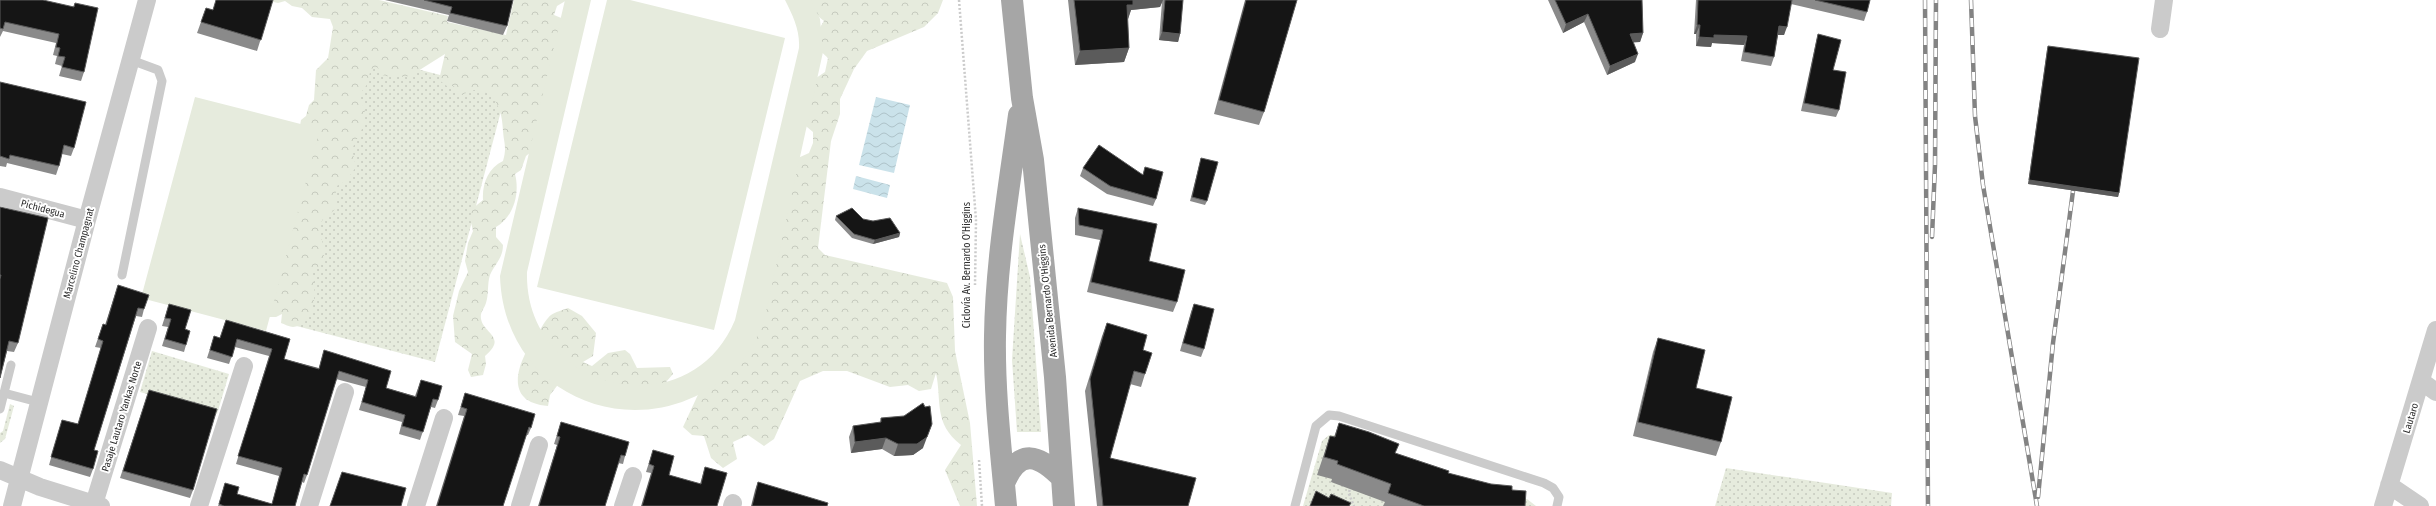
<svg xmlns="http://www.w3.org/2000/svg" width="2436" height="506" font-family="'Fira Sans Condensed',sans-serif">
	<style>
		.grass { fill: url(#grass-dots) }
		.forest { fill: url(#forest-crowns) }
		.pitch { fill: #e6ebdd }
		.water { fill: url(#water-waves) }
		.lines { fill: none; stroke-linecap: round; stroke-linejoin: round }
		.path { stroke: #cbcbcb; stroke-width: 2.5; stroke-dasharray: 2 2; stroke-linecap: butt }
		.lane { stroke: #cbcbcb; stroke-width: 9 }
		.street { stroke: #cbcbcb; stroke-width: 18 }
		.primary { stroke: #a6a6a6; stroke-width: 22 }
		.rail-casing { stroke: #838383; stroke-width: 4.5 }
		.rail { stroke: #fff; stroke-width: 3; stroke-dasharray: 9; stroke-linecap: butt }
		.wall { fill: #8a8a8a }
		.shaded-wall { fill: #5b5b5b }
		.building { fill: #151515; stroke: #5b5b5b }
		.labels { text-anchor: middle; stroke-width: 4; stroke-linejoin: round; paint-order: stroke }
		.street-label { font-size: 10px; fill: #2e2e2e; stroke: #fff }
	</style>
	<defs>
		<pattern id="grass-dots" width="8" height="8" patternUnits="userSpaceOnUse"><rect width="8" height="8" fill="#e6ebdd"/><path d="M2 2h.1M6 6h.1" fill="none" stroke="#c6cabe" stroke-width="1.8" stroke-linecap="round"/></pattern>
		<pattern id="forest-crowns" width="20" height="18" patternUnits="userSpaceOnUse"><rect width="20" height="18" fill="#e6ebdd"/><path d="M2 6a3 3 0 1 1 6 0M12 15a3 3 0 1 1 6 0" fill="none" stroke="#c6cabe"/></pattern>
		<pattern id="water-waves" width="16" height="10" patternUnits="userSpaceOnUse"><rect width="16" height="10" fill="#cae2ea"/><path d="M0 5q4-4 8 0t8 0" fill="none" stroke="#aec2c9"/></pattern>
	</defs>
	<rect width="100%" height="100%" fill="#fff"/>
	<path class="grass" d="M355,53L506,92L435,362L285,323Z
		M1020,234L1030,277L1041,432H1017L1012,360Z
		M152,351L229,374L217,414L140,392Z
		M10,404L14,406L5,439L0,443V433L3,431Z
		M1329,435H1336L1383,452L1527,499L1536,506H1303L1322,441Z
		M1726,468L1892,493L1891,506H1715Z"/>
	<path class="forest" d="M265,0H379L448,16L447,22L506,35L514,0H567L557,6L554,15L571,22L537,147L526,156L521,170L515,174C520,193 514,217 496,227V237L503,245C503,258 495,264 490,275C487,284 489,294 486,303C485,307 482,310 481,314C478,333 510,335 485,356L486,364L483,375L471,377L468,370L472,354L455,342L453,316L459,291L468,272L465,261L468,243L473,231L470,218L472,209L483,200C482,184 488,168 503,161C507,147 504,144 503,131C502,114 500,107 490,93L474,90L461,95L456,92L454,86H447L439,80L445,54L410,76L400,77L399,73L391,77L382,75L377,67L371,69L366,86L359,95L365,111L364,125L352,149L356,167L346,181L335,187C342,220 325,208 321,224C318,236 327,248 323,259C321,264 316,270 312,274C317,290 316,325 293,327C290,327 284,324 281,323L282,314L276,317H267L301,120L306,116L309,105L314,100L316,70L328,58L333,27L330,19L312,17L302,8L292,6L285,1L278,3Z
		M809,0H943L938,13L924,27L867,51L854,69L840,99V114L831,141L818,248L825,255L947,283L953,297L955,351L970,423L977,506H960L945,470L961,445C933,423 942,401 936,373L931,389L919,391L908,385L890,387L847,371H823L800,381L774,439L764,446L748,435L733,442L737,459L723,468L711,458L704,436L692,435L683,427L702,386L721,369L789,162L809,153L813,143V132L801,122L810,82L825,72L828,58L815,46L817,32L824,21L814,13Z
		M568,308L582,316L596,333L593,356L583,362L592,366L608,353L625,350L630,354L637,368L670,367L673,374L660,389L560,382L550,395L548,406C498,402 521,355 540,330C543,325 547,318 551,315C555,312 563,310 568,308Z"/>
	<path class="pitch" d="M565,0H591L527,272C524,391 689,431 735,320L799,48C800,30 793,16 785,0H811L820,19L823,52L764,321C757,337 750,353 738,366C650,454 504,403 500,276Z
		M607,0H630L785,38L714,330L537,287Z
		M195,97L320,129L266,331L141,298Z"/>
	<path class="water" d="M876,97L910,105L894,173L859,165Z
		M856,176L890,185L887,198L853,189Z"/>
	<g class="lines">
		<path class="path" d="M959,0L976,220L975,285
			M979,460L982,506
			M1350,486L1349,494L1354,506"/>
		<path class="lane" d="M122,275L162,81L158,70L131,60
			M4,393L38,402
			M0,409L11,365
			M1295,506L1316,426L1329,415L1339,416L1544,483L1553,488L1559,497L1557,506"/>
		<path class="street" d="M2160,29L2164,0
			M0,197L87,220
			M2421,381L2436,392
			M0,470L40,487L101,506
			M2389,485L2420,506
			M94,504L148,328
			M12,506L87,220L147,0
			M199,506L244,366
			M309,506L345,392
			M416,506L444,418
			M520,506L539,445
			M623,506L633,476
			M732,506L733,503
			M2383,506L2436,330"/>
		<path class="primary" d="M1012,0L1022,98L1033,160L1055,377L1064,506
			M1004,483C1020,447 1039,455 1062,478
			M1006,506C1001,450 994,393 995,336C996,262 1009,188 1019,115"/>
		<defs>
			<path id="rail" d="M1925,0L1928,506
				M1971,0L1975,116L1983,185L2037,506
				M1932,237L1935,165L1936,0
				M2038,497L2053,343L2073,191"/>
		</defs>
		<use href="#rail" class="rail-casing"/>
		<use href="#rail" class="rail"/>
	</g>
	<path class="wall" d="M0,0L73,7L75,3L84,72L81,81L59,76L62,66L55,64L57,56L53,55L56,43L3,31L0,37Z
		M216,0H273L257,51L197,33L206,8L213,10Z
		M385,0H513L507,26L503,35L447,21L449,15Z
		M1068,0H1183L1180,34L1178,42L1159,40L1162,2L1160,7L1131,10L1128,19H1127L1129,48L1124,62L1075,65Z
		M1245,0H1297L1264,112L1259,125L1214,114Z
		M1548,0H1642L1643,33L1640,42H1633L1635,62L1607,75L1584,22L1563,33Z
		M1696,0H1870L1867,12L1864,21L1791,4L1784,35H1778L1774,57L1771,66L1741,61L1744,45L1712,43L1711,47L1696,46V34H1694Z
		M1818,34L1833,70L1839,110L1836,117L1801,111L1816,42Z
		M2048,46L2119,193L2118,197L2028,184L2047,50Z
		M0,82L74,148L71,156L62,154L59,166L56,175L7,163L6,167L0,166Z
		M1201,158L1207,201L1205,205L1190,201Z
		M1145,167L1156,199L1153,206L1107,194L1080,176L1083,168L1143,174Z
		M0,207L18,343L14,352L7,351L0,378Z
		M1078,208L1149,261L1177,302L1173,312L1087,292L1100,240L1075,235V218Z
		M836,216L863,219L900,233L899,237L873,244L852,238L835,220Z
		M118,285L144,309L142,317L136,316L94,450L93,469L90,477L49,465L62,420L78,424L101,348L95,347L103,324L105,325Z
		M169,304L185,329L186,345L184,352L162,346L168,327L162,326Z
		M1194,304L1204,349L1201,357L1180,351L1191,312Z
		M226,320L290,339L284,359L319,368L324,350L386,388L415,396L421,380L438,400L435,408L431,407L420,440L399,434L402,422L359,410L366,387L336,379L307,475L304,483L302,482L295,506H218L225,483L237,494L272,504L279,476L236,464L269,356L235,347L229,364L207,358L214,336L220,338Z
		M1107,323L1143,350L1145,374L1141,387L1130,384L1110,458L1188,506H1097L1085,391L1102,336Z
		M1658,338L1696,388L1721,442L1716,456L1633,436L1653,352Z
		M149,390L193,490L190,498L120,478Z
		M465,393L531,428L528,435H526L503,506H436L464,416L458,415Z
		M881,418L923,448L913,455L894,456L882,449L851,453L849,437L853,426L880,423Z
		M561,422L625,456L623,464L618,463L605,506H538L557,445L554,444Z
		M1339,423L1395,453L1448,473L1512,490L1525,506H1383L1385,502L1331,482L1332,479L1317,475L1330,436L1334,437Z
		M653,450L669,475L700,484L705,467L717,506H641L651,473L646,472Z
		M758,482L827,506H751L755,490Z"/>
	<path class="shaded-wall" d="M1131,0H1163L1160,7L1131,10L1128,19H1122L1127,5Z
		M1588,14L1584,22L1563,33L1566,24Z
		M1697,25H1700L1696,34H1694Z
		M1779,26L1787,27L1784,35H1776Z
		M1162,32L1180,34L1178,42L1159,40Z
		M1643,33L1640,42L1627,43L1630,34Z
		M1714,35L1747,36L1744,45L1712,43L1711,47L1696,46L1699,37Z
		M1129,48L1124,62L1075,65L1080,51Z
		M1638,54L1635,62L1607,75L1610,66Z
		M2029,180L2119,193L2118,197L2028,184Z
		M900,233L899,237L873,244L875,240Z
		M932,424L923,448L913,455L894,456L898,444Z
		M886,438L882,449L851,453L855,442Z"/>
	<path class="building" d="M0,0H43L74,7L75,3L98,8L84,72L62,67L65,57L58,56L60,48L56,47L59,34L5,22L3,29L0,28Z
		M216,0H273L261,40L201,22L206,8L213,10Z
		M424,0H513L507,26L450,13L452,7Z
		M1074,0H1133V5H1127L1129,48L1080,51Z
		M1165,0H1183L1180,34L1162,32Z
		M1246,0H1297L1264,112L1219,100Z
		M1555,0H1642L1643,33L1630,34L1638,54L1610,66L1588,14L1566,24Z
		M1698,0H1792L1787,27L1779,26L1774,57L1744,52L1747,36L1714,35V38L1699,37L1700,25H1697Z
		M1815,0H1870L1867,12Z
		M1818,34L1841,40L1833,70L1846,72L1839,110L1804,103Z
		M2048,46L2139,58L2119,193L2029,180Z
		M0,82L86,102L74,148L64,145L59,166L10,155L9,159L0,156Z
		M1099,145L1143,175L1145,167L1163,172L1156,199L1110,186L1083,168Z
		M1201,158L1218,162L1207,201L1192,197Z
		M0,207L48,218L18,343L9,341L0,378V279L1,275H0Z
		M852,208L863,219L873,221L890,218L900,233L875,240L854,234L836,216Z
		M1078,208L1157,224L1149,261L1185,270L1177,302L1091,282L1103,230L1079,225Z
		M118,285L149,295L144,309L138,308L94,450L98,451L93,469L51,457L62,420L78,424L103,341L98,339L103,324L106,325Z
		M169,304L191,310L185,329L190,331L186,345L165,339L171,319L165,318Z
		M1194,304L1214,309L1204,349L1183,343Z
		M226,320L290,339L284,359L319,369L324,350L391,371L386,388L416,397L421,380L442,386L438,400L433,399L423,432L402,426L405,415L362,402L368,380L339,371L307,475L304,474L295,506H224L219,504L225,483L239,487L237,494L272,504L282,468L238,456L272,349L237,339L232,357L210,350L214,336L220,338Z
		M1107,323L1147,335L1143,350L1152,353L1145,374L1134,371L1110,458L1196,478L1188,506H1103L1090,379Z
		M1658,338L1705,350L1696,388L1732,397L1721,442L1638,422Z
		M149,390L217,409L193,490L123,471Z
		M465,393L535,414L531,428L529,427L503,506H437L467,409L461,407Z
		M923,403L925,407L930,406L932,424L927,437L917,444H898L886,438L855,442L853,426L881,422V418L904,416Z
		M561,422L629,442L625,456L621,455L605,506H539L560,437L557,436Z
		M1339,423L1369,432L1399,444L1395,453L1449,471L1448,473L1491,484L1512,486V490L1526,491L1525,506H1424L1388,493L1391,484L1337,464L1338,461L1324,457L1330,436L1335,437Z
		M653,450L674,456L669,475L701,484L705,467L727,473L717,506H642L654,466L649,464Z
		M342,472L406,488L401,506H330Z
		M758,482L828,503L827,506H752Z
		M1316,491L1329,498L1331,494L1351,503L1349,506H1310Z"/>
	<g class="labels">
		<g class="street-label">
			<text transform="translate(43 208) rotate(15)" y="4">Pichidegua</text>
			<text transform="translate(78 253) rotate(-75)" y="4">Marcelino Champagnat</text>
			<text transform="translate(966 265) rotate(-90)" y="4">Ciclovía Av. Bernardo O'Higgins</text>
			<text transform="translate(1047 301) rotate(-96)" y="4">Avenida Bernardo O'Higgins</text>
			<text transform="translate(121 416) rotate(-73)" y="4">Pasaje Lautaro Yankas Norte</text>
			<text transform="translate(2410 418) rotate(-73)" y="4">Lautaro</text>
		</g>
	</g>
</svg>
